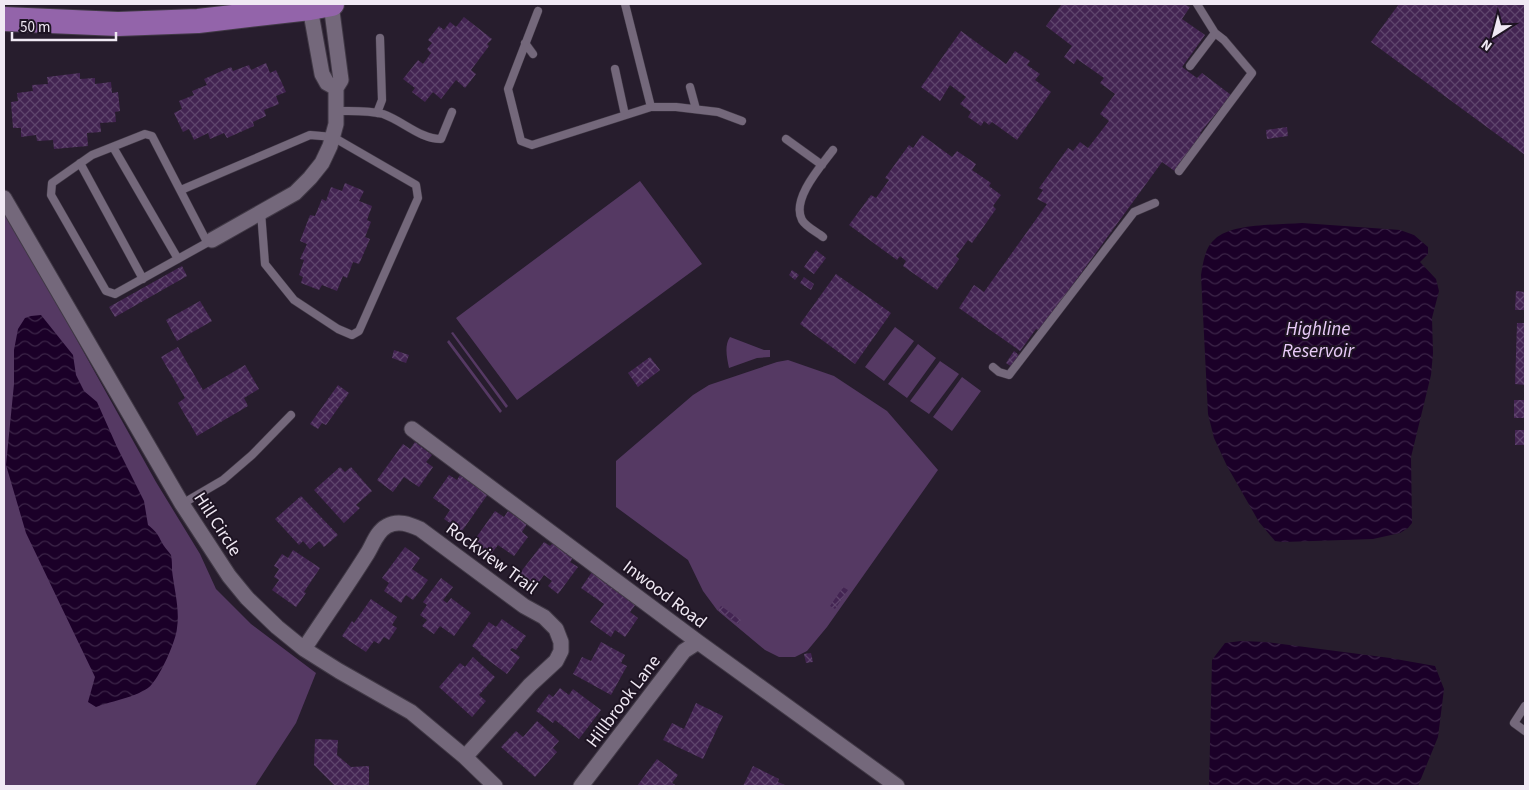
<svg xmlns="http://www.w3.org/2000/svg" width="1529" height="790" font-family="'Source Sans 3',sans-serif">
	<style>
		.green { fill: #553963 }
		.water { fill: url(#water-waves) }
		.building { fill: url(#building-cross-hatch) }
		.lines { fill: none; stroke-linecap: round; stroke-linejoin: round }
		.service-casing { stroke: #413946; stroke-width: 9 }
		.minor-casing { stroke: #413946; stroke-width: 17 }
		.primary-casing { stroke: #413946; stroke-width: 26 }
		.service { stroke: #74687b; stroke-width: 8 }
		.minor { stroke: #74687b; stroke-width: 15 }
		.primary { stroke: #9364aa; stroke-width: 24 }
		.labels { text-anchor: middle; stroke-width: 4; stroke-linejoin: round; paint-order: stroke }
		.street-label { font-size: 18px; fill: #f0e9f4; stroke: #1e1423 }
		.water-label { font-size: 19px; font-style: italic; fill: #e9cbf9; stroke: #1e1423 }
	</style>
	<defs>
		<pattern id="water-waves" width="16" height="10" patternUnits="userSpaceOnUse" patternTransform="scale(1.25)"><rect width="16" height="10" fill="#1b0028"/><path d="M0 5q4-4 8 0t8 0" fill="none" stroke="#3c2548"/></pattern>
		<pattern id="building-cross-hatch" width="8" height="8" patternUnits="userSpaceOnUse" patternTransform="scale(1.25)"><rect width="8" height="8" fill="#432452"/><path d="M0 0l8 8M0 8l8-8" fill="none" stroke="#5e446c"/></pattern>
	</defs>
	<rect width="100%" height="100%" fill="#271d2d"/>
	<path class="green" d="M640,181L702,264L517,400L456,318Z
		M4,209L156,482L200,554L216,589L251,624L316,673L296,723L255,786H4Z
		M895,327L914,341L884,381L865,367Z
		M453,332L508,406L506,408L451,333Z
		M730,337L764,350H770V357L757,358L729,368C727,358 724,346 730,337Z
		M449,340L502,411L500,413L447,342Z
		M918,344L936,358L907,398L888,384Z
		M788,360L834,376L887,411L938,470L827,627L807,651L795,657H779L765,650L717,610L703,591L688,560L616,507V461L693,395L709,385L777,362Z
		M940,361L959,374L929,414L910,401Z
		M962,377L981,391L952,431L933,417Z"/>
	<path class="water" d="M1302,223L1400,230L1414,235L1428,247V254L1420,262L1436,279L1439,291L1432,318L1433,353L1431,375L1411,457L1412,523L1408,528L1400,533L1373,539L1283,542L1275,541L1259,522L1227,466L1214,438L1208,414L1201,275C1203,263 1205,247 1215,239C1232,223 1278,225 1302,223Z
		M41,315L73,355L76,375L84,391L97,402L117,447L144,501L148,525C159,534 157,534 164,546C166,549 169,552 171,555C172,559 172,566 172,570C174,589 180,609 177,628C176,641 161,674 152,684C143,696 111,701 96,707L88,702L95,677L26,533L6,465L14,384V350L18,329L25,318L31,316Z
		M1241,641L1266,642L1390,658L1435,666L1444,689L1438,737L1418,786H1209L1212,660L1225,643Z"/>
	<path class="building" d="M1062,4H1184L1190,7L1182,19L1205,35L1182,67L1197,78L1202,73L1231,95L1200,133L1204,136L1176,172L1162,162L1039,331L1036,329L1020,351L959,308L974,285L984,292L1047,204L1037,199L1043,190L1039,188L1068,148L1073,151L1080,142L1088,148L1109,121L1100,114L1115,94L1100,83L1104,78L1077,59L1074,64L1064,57L1072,46L1046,26Z
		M1399,4H1525V155L1371,42Z
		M464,17L492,39L487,44L489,46L471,70L476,74L465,88L456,80L441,99L433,92L425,102L412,92L415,88L403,79L418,60L423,64L431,53L427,49L432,43L428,40L439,26L444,30L450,22L456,27Z
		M961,31L1006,64L1015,51L1030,61L1027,65L1040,74L1035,80L1051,92L1017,140L992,122L989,125L984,121L981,126L968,117L971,112L960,104L966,97L950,85L940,101L921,87Z
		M266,63L270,73L276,70L286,92L276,96L279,104L264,110L266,116L253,122L254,126L227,138L224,133L210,139L208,133L194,140L189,129L183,132L174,113L182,109L179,101L194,95L192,91L207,85L204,79L231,67L233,71L249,65L251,70Z
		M80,73V79L95,78V84L111,82L112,93L118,92L120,111L115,112L116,122L100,123L101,132L87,133L88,146L54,149L53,140L37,141L36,135L21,137V128H13L11,102L18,101L17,93L33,91L32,85L48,84L47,77Z
		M1287,127L1288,136L1267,139L1266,130Z
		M922,135L952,157L957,151L976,164L972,170L991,183L989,186L1001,195L993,206L996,209L972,243L968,240L956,256L959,259L937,290L903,266L906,261L900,256L897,260L849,225L871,195L876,198L889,180L885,178L909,145L913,148Z
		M345,183L364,191L359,201L372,206L367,220L371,222L365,237L370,239L359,264L353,262L347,278L343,276L337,291L322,285L319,290L301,283L303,277L299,275L304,260L300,259L307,244L300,241L310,215L315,216L322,199L326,201L331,187L342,191Z
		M816,250L826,258L814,274L804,267Z
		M182,266L187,276L115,317L109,307Z
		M792,270L799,275L795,280L789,275Z
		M836,274L891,313L855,364L800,324Z
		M804,277L814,284L811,290L800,283Z
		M1516,291L1525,292V310H1515Z
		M200,301L212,321L177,341L166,320Z
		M1517,323H1525V385L1515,384Z
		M178,347L203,390L245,365L259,389L244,398L248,406L197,436L178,403L185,398L161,357Z
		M394,350L409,355L406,363L392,358Z
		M1014,351L1020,356L1012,367L1006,363Z
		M650,357L660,370L638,387L628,373Z
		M338,385L349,393L326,425L322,423L318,429L310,424Z
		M1514,400H1525V418H1514Z
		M1515,430H1525V445H1515Z
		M415,442L432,455L426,462L433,467L419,487L404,477L393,492L377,480L403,444L410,449Z
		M340,467L345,472L351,467L372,491L356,505L360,508L344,523L314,490Z
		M449,475L457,480L460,475L488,494L462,531L444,519L450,510L433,498Z
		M301,496L338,535L324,547L319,541L310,549L303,541L299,545L275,519Z
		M495,511L504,517L508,511L527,524L522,532L528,537L514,556L498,545L491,554L473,542Z
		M544,542L550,546L554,542L574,557L570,562L578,567L558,594L548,586L552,581L544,575L536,586L520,573Z
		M405,547L420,558L412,569L428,580L413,600L406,595L401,603L384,591L389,583L382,578Z
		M293,550L320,568L304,592L306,593L296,607L272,590L279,580L274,577L279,569L274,566L282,554L288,558Z
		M592,572L636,604L630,612L638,618L625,637L615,630L611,637L590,622L604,604L581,588Z
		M441,578L453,587L443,600L447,603L451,598L471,613L454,636L440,626L434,634L422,626L427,620L420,615L427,605L423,602Z
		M843,587L848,590L835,609L830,606Z
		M371,599L397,617L392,625L397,628L389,640L384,637L379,644L374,641L366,652L342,636L352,621L354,623Z
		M721,606L741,620L738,624L718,610Z
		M502,619L526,636L516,650L512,648L510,650L520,657L507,674L480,654L481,653L472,646L489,622L496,627Z
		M601,642L625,655L621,663L627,666L611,695L573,674L582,657L591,661Z
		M811,653L813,662L806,663L804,654Z
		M473,657L495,677L479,695L486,701L472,717L439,687L460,663L465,667Z
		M560,688L569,695L573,689L601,710L579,739L555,720L553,723L536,711L549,694L553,697Z
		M696,703L723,716L703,759L663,740L672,723L684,729Z
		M537,721L559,741L553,748L557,752L535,777L501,747L516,731L523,737Z
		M315,739L338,740L337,755L351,767L369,766V786H335L314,765Z
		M657,759L678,775L672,783L677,786H637Z
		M753,766L779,779L778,782L787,786H743Z"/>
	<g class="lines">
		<defs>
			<path id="service" d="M625,4L651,107H676L718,112L742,121
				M538,11L508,89L521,141L532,145L651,107
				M525,43L533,54
				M1190,66L1215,33
				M615,69L625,115
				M690,87L696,109
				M336,111C352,111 368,110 383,114C403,121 420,139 441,139L452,112
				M377,113L382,100L380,38
				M786,139L822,165
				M113,147L178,259
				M80,163L143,279
				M1179,171L1252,73L1224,40L1215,33L1197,4
				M181,190L310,135L333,137L416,185L418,198L359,331L352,335L338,329L294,300L265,264L261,212
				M823,237C817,232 806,227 802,220C791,199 821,166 833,150
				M207,242L152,136L145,134L92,155L52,183L51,195L106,291L115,294L212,240
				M993,367L999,372L1009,375L1134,212L1155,203
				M182,504L223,480L252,455L291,415
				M1525,706L1514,723L1525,731"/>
			<path id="minor" d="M310,8L322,74L327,83L336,88
				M4,198L182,504L229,576L247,598L277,627L304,649L339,671L411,712L465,757L495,786
				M212,240L295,193L310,178L322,163L330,146L336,124V88L341,80L331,4
				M412,429L698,642L897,786
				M304,649C325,617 347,586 367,554C373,545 376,532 387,526C398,520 409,524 420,529L524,606L544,617L556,629L561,642V651L556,661L530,685L465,757
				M581,786L684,651L698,642"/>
			<path id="primary" d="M4,19L118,24L198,21L310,8L332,4"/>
		</defs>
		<use href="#service" class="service-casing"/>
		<use href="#minor" class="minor-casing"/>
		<use href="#primary" class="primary-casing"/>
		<use href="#service" class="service"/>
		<use href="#minor" class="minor"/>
		<use href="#primary" class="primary"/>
	</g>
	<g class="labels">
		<g class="street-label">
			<text transform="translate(218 524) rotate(57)" y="6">Hill Circle</text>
			<text transform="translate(492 558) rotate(36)" y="6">Rockview Trail</text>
			<text transform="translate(665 594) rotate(37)" y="6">Inwood Road</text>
			<text transform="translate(623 701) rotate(-53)" y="6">Hillbrook Lane</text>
		</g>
		<g class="water-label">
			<text x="1318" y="335">Highline<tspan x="1318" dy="22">Reservoir</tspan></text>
		</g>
	</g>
	<rect width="1529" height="790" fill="none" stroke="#f0e9f4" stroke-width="10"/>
	<g transform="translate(1494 35) rotate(216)" stroke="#1e1423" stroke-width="4" paint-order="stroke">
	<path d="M0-4L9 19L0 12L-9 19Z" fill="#f0e9f4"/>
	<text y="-8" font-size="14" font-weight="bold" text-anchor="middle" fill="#f0e9f4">N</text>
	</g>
	<path d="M12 32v8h104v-8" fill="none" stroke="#f0e9f4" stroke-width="2.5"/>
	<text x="20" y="32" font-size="15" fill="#f0e9f4" stroke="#1e1423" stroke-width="4" paint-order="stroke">50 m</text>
</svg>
